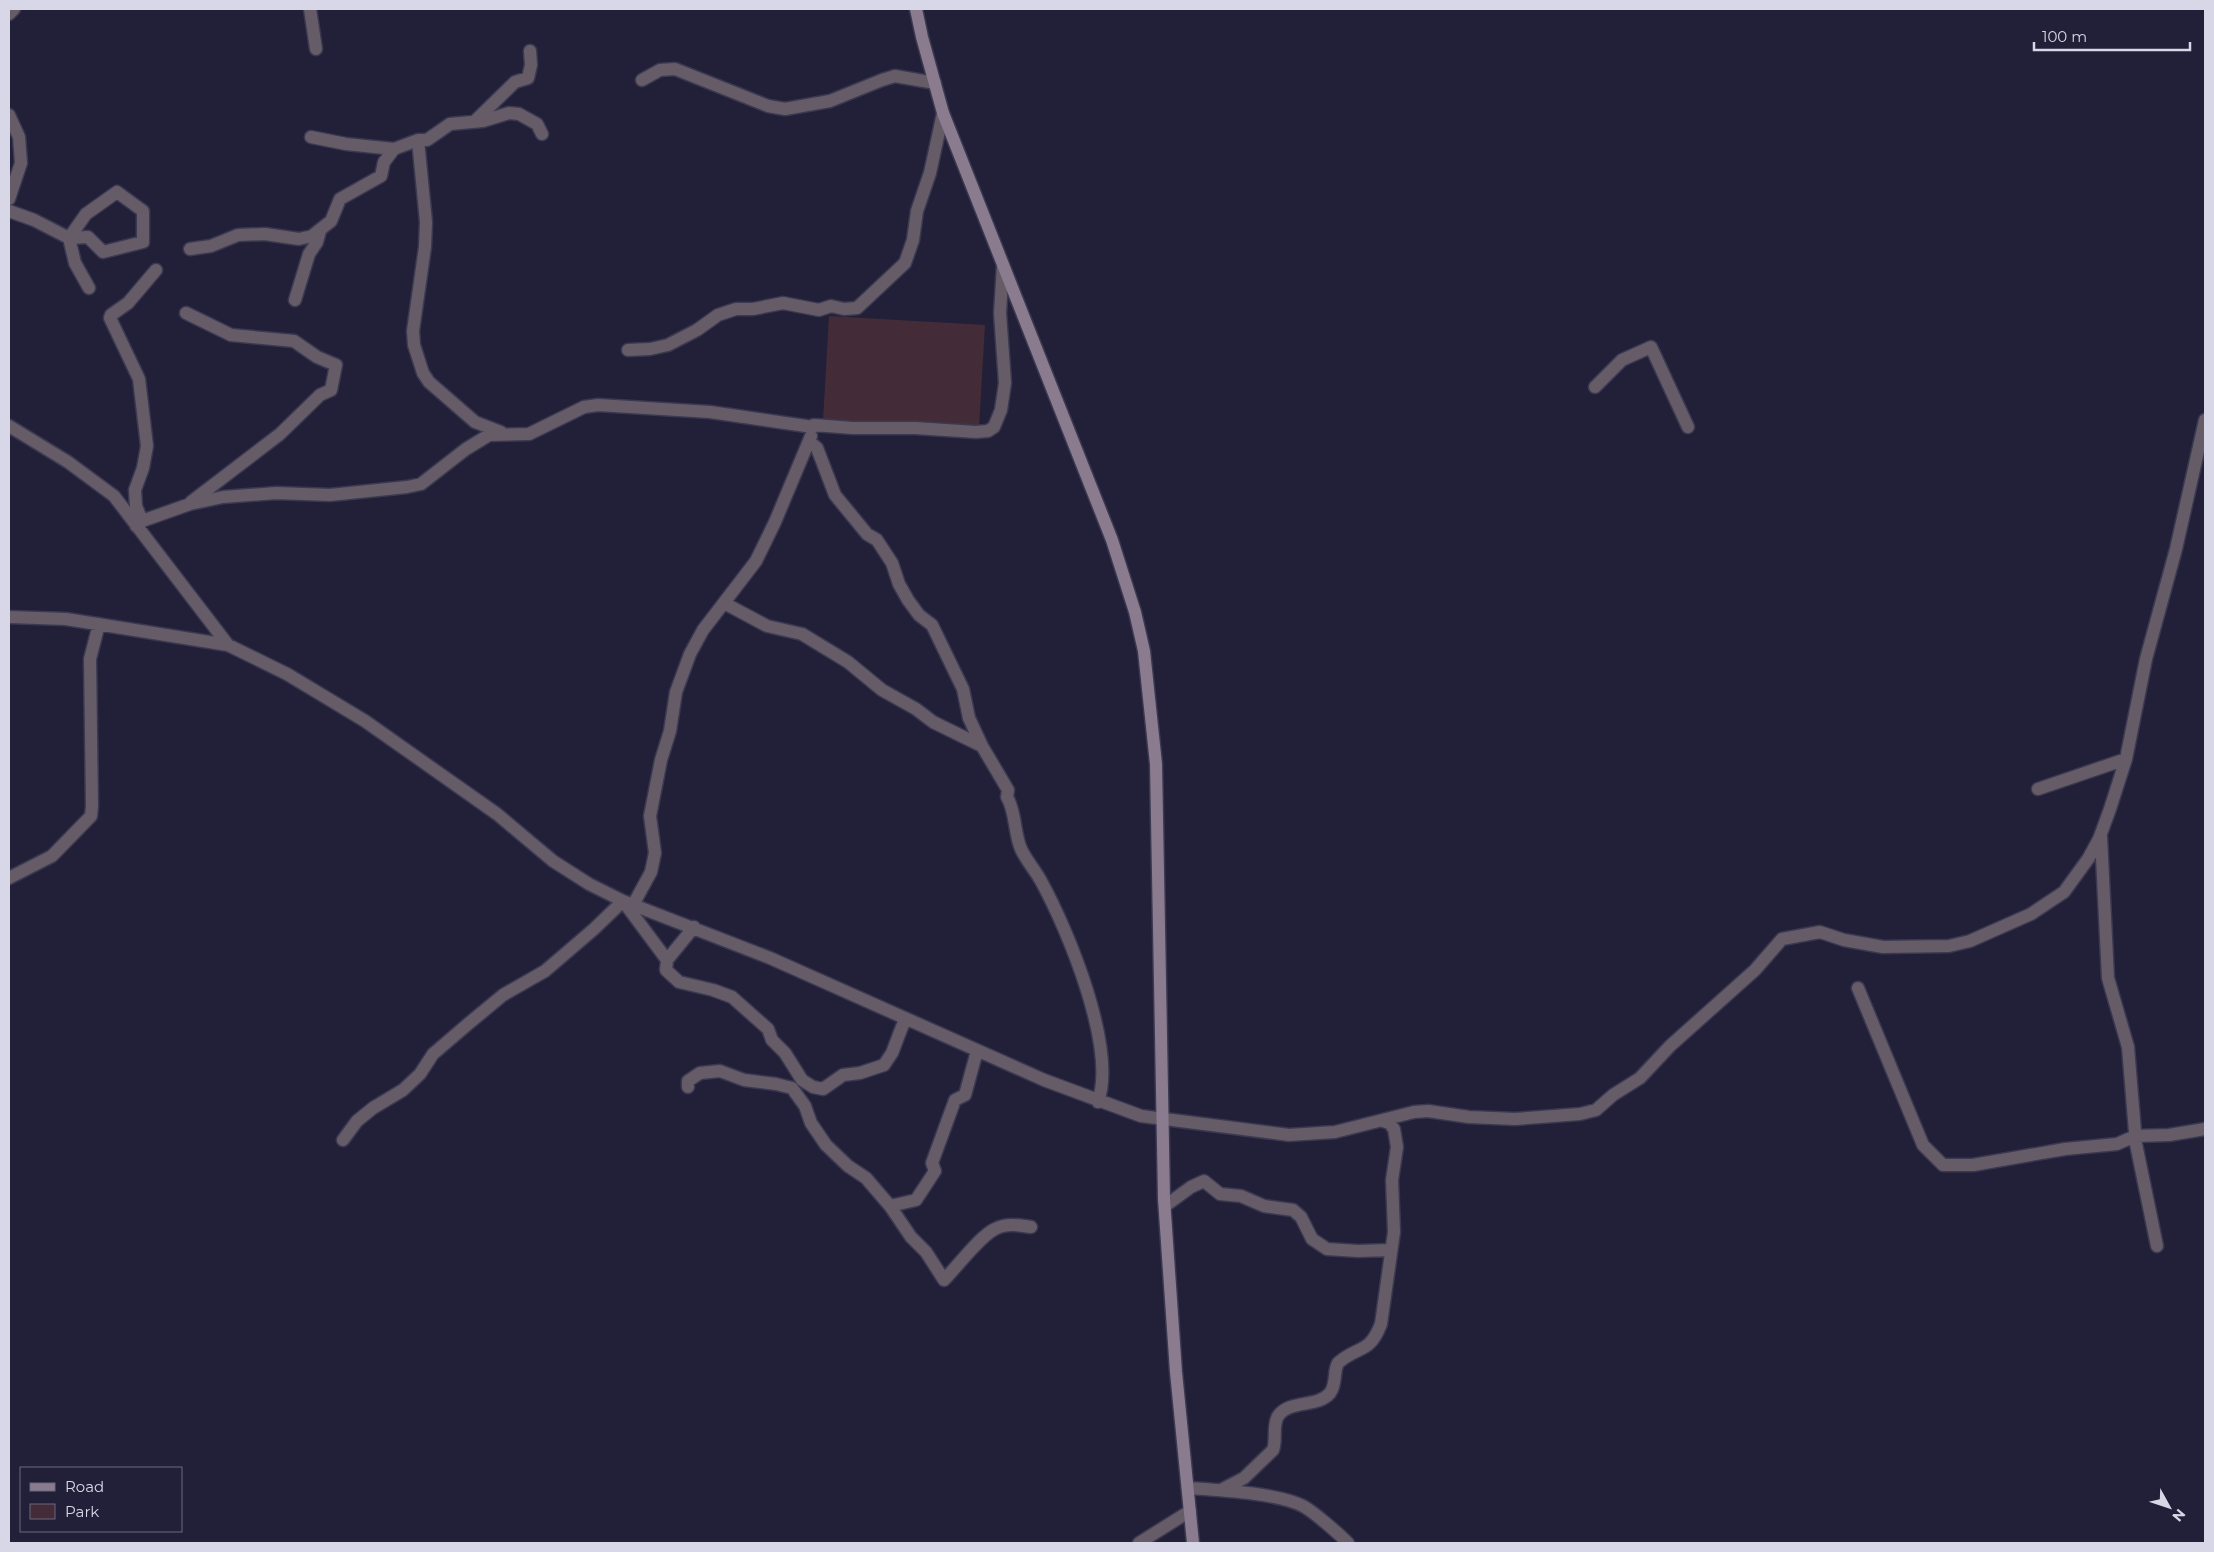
<svg xmlns="http://www.w3.org/2000/svg" width="2214" height="1552" font-family="Montserrat,sans-serif">
	<style>
		.green { fill: #432c37 }
		.lines { fill: none; stroke-linecap: round; stroke-linejoin: round }
		.street-casing { stroke: #3b3951; stroke-width: 15 }
		.secondary-casing { stroke: #3b3951; stroke-width: 15 }
		.street { stroke: #655c67; stroke-width: 12 }
		.secondary { stroke: #8a7c8e; stroke-width: 12 }
	</style>
	<rect width="100%" height="100%" fill="#221f38"/>
	<path class="green" d="M829,316L985,325L979,428L823,420Z"/>
	<g class="lines">
		<defs>
			<path id="street" d="M310,9L316,49
				M9,14L14,9
				M642,80L660,70L675,69L768,106L785,109L830,101L882,80L895,76L935,83
				M9,115L19,137L21,163L9,199
				M474,122L515,82L528,78L531,65L530,51
				M311,137L346,144L394,149L418,140L426,222L425,247L413,331L414,345L423,373L429,382L475,422L501,432
				M418,140H427L450,124L483,121L509,113L519,114L537,124L542,134
				M9,211L34,220L69,238L88,237L103,252L143,242V211L117,192L86,214L69,238L75,263L89,288
				M190,249L211,246L238,235L265,234L299,239L312,236L331,221L340,199L381,176L384,162L394,149
				M295,300L309,254L317,242L320,231
				M186,313L231,335L294,341L317,357L336,365L331,390L320,395L280,434L191,502
				M628,350L650,349L668,345L697,330L718,315L736,309H753L783,303L819,310L831,306L844,309L857,308L905,263L913,240L917,211L930,173L943,113
				M1595,387L1622,360L1651,347L1688,427
				M9,426L68,462L114,496L228,645
				M810,442L817,448L835,495L867,534L877,540L892,563L899,584L908,600L919,615L932,625L963,689L969,718L982,746L1008,790L1007,797C1016,812 1014,833 1021,849C1026,860 1035,870 1041,881C1068,930 1117,1048 1098,1102
				M142,521L136,506L135,490L143,468L147,446L139,379L110,318L111,315L128,303L156,270
				M136,526L142,521L190,504L223,497L276,493L330,495L407,487L421,484L466,449L489,435L529,434L584,407L598,405L710,412L813,427L814,425L853,428H915L976,432L988,431L994,427L1001,410L1005,383L1000,313L1003,265
				M724,603L767,626L802,634L848,662L882,690L916,709L933,722L982,746
				M9,617L66,619L228,645L287,674L365,721L497,814L553,861L589,884L623,901L770,958L1044,1080L1141,1116L1289,1135L1335,1132L1414,1112L1428,1111L1469,1117L1515,1119L1580,1114L1596,1110L1613,1095L1640,1078L1670,1046L1755,970L1782,939L1820,932L1844,940L1883,947L1949,946L1970,941L2031,914L2064,892L2088,859L2099,839L2110,809L2126,759L2146,659L2176,549L2205,420
				M2038,789L2126,759
				M2101,837L2108,978L2128,1047L2136,1144L2157,1246
				M9,878L52,856L91,816L92,806L90,659L99,624
				M633,905L651,872L655,853L650,816L661,760L670,731L676,692L690,654L703,630L756,561L775,522L811,436
				M694,927L667,960L666,970L679,982L713,990L732,997L768,1029L772,1040L785,1053L802,1080L813,1087L823,1089L843,1075L860,1073L884,1065L892,1053L905,1019
				M1858,988L1923,1145L1943,1165H1973L2065,1149L2117,1144L2135,1136L2169,1135L2205,1129
				M688,1087V1081L700,1073L720,1071L744,1080L776,1084L792,1088L805,1106L811,1123L826,1145L848,1166L866,1178L890,1206L916,1200L935,1171L932,1163L955,1100L965,1095L977,1051
				M343,1140L357,1121L373,1108L403,1090L420,1074L433,1054L468,1024L503,995L545,971L594,929L623,901L667,960
				M890,1206L911,1237L926,1252L944,1280C957,1267 980,1236 995,1229C1006,1223 1019,1225 1031,1227
				M1165,1206L1191,1187L1204,1181L1220,1194L1241,1196L1264,1206L1293,1210L1301,1217L1312,1239L1327,1249L1358,1251L1391,1250
				M1188,1488C1217,1490 1278,1493 1303,1506C1314,1512 1339,1534 1348,1543
				M1221,1490L1244,1478L1273,1450C1277,1440 1272,1426 1278,1416C1290,1399 1318,1408 1330,1393C1337,1384 1333,1372 1338,1363C1358,1345 1369,1355 1381,1324L1394,1232L1392,1180L1397,1147L1394,1129L1389,1123L1383,1121
				M1139,1543L1190,1511"/>
			<path id="secondary" d="M916,9L922,37L943,113L1112,540L1135,612L1144,651L1156,764L1164,1199L1176,1372L1193,1543"/>
		</defs>
		<use href="#street" class="street-casing"/>
		<use href="#secondary" class="secondary-casing"/>
		<use href="#street" class="street"/>
		<use href="#secondary" class="secondary"/>
	</g>
	<rect width="2214" height="1552" fill="none" stroke="#d8d7e8" stroke-width="20"/>
	<rect x="20" y="1467" width="162" height="65" fill="#221f38" stroke="#6b697e"/>
	<rect x="30" y="1483" width="25" height="8" fill="#8a7c8e" stroke="#6b697e"/>
	<text x="65" y="1492" font-size="15" fill="#d8d7e8">Road</text>
	<rect x="30" y="1504" width="25" height="15" fill="#432c37" stroke="#6b697e"/>
	<text x="65" y="1517" font-size="15" fill="#d8d7e8">Park</text>
	<g transform="translate(2169 1507) rotate(130)" stroke="#221f38" stroke-width="4" paint-order="stroke">
	<path d="M0-4L9 19L0 12L-9 19Z" fill="#d8d7e8"/>
	<text y="-8" font-size="14" font-weight="bold" text-anchor="middle" fill="#d8d7e8">N</text>
	</g>
	<path d="M2034 42v8h156v-8" fill="none" stroke="#d8d7e8" stroke-width="2.5"/>
	<text x="2042" y="42" font-size="15" fill="#d8d7e8" stroke="#221f38" stroke-width="4" paint-order="stroke">100 m</text>
</svg>
